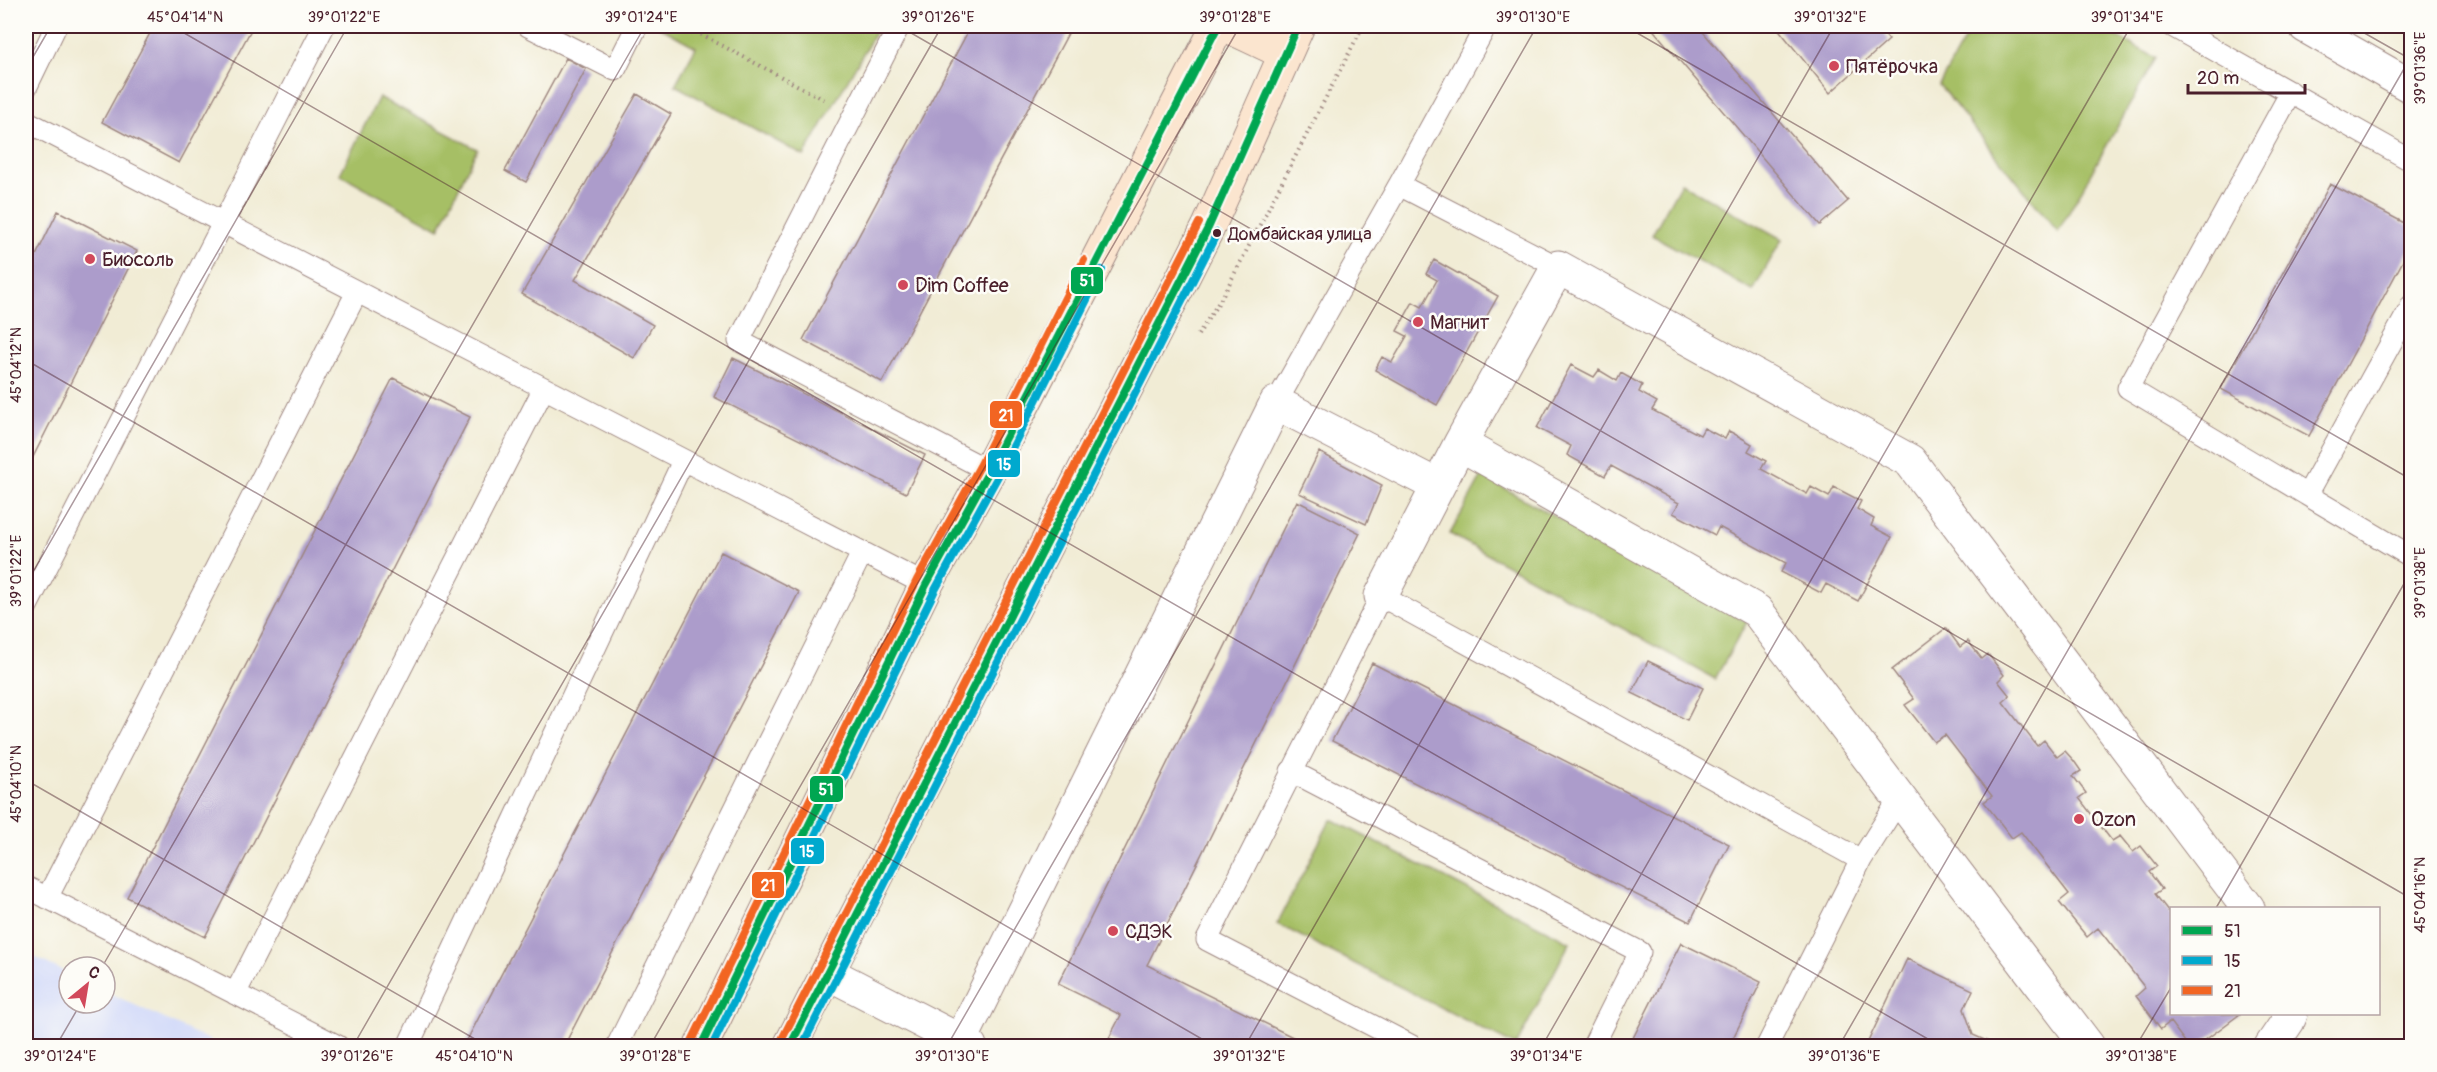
<svg xmlns="http://www.w3.org/2000/svg" width="2437" height="1072" font-family="Pangolin,sans-serif">
	<style>
		.built { fill: #d1d9f9 }
		.green { fill: #a6bf65; stroke: #786f48; stroke-width: 1.5 }
		.building { fill: #ac9ccb }
		.lines { fill: none; stroke-linecap: round; stroke-linejoin: round }
		.lane-casing { stroke: #9e8680; stroke-width: 23 }
		.street-casing { stroke: #9e8680; stroke-width: 35 }
		.secondary-casing { stroke: #9e8680; stroke-width: 35 }
		.path { stroke: #9e8680; stroke-width: 4; stroke-dasharray: 1.5 4.5; stroke-linecap: butt }
		.lane { stroke: #fff; stroke-width: 21 }
		.street { stroke: #fff; stroke-width: 33 }
		.secondary { stroke: #fbe5cf; stroke-width: 33 }
		.bus-1-casing { stroke: #fdfcf7; stroke-width: 12 }
		.bus-2-casing { stroke: #fdfcf7; stroke-width: 12 }
		.bus-3-casing { stroke: #fdfcf7; stroke-width: 12 }
		.bus-1 { stroke: #00a651; stroke-width: 8 }
		.bus-2 { stroke: #00a9ce; stroke-width: 8 }
		.bus-3 { stroke: #f26522; stroke-width: 8 }
		.ticks { fill: none; stroke: #4a1f2b; stroke-width: 1.5; stroke-opacity: 0.45 }
		.poi-dot { fill: #d1495b; stroke: #fdfcf7; stroke-width: 2 }
		.bus-dot { fill: #4a1f2b; stroke: #fdfcf7; stroke-width: 2 }
		.labels { text-anchor: middle; stroke-width: 5; stroke-linejoin: round; paint-order: stroke }
		.bus-label { font-size: 18px; fill: #4a1f2b; stroke: #fdfcf7; text-anchor: start }
		.poi-label { font-size: 20px; fill: #4a1f2b; stroke: #fdfcf7; text-anchor: start }
		.line-badge { stroke: #fdfcf7; stroke-width: 2 }
		.badge-label { font-size: 16px; text-anchor: middle; font-weight: bold; fill: #fff }
		.neatline { fill: none; stroke: #4a1f2b; stroke-width: 2 }
		.ticks-label { font-size: 15px; text-anchor: middle; fill: #4a1f2b }
	</style>
	<rect width="100%" height="100%" fill="#fdfcf7"/>
	<filter id="ink" filterUnits="userSpaceOnUse"><feTurbulence type="fractalNoise" baseFrequency=".0167" numOctaves="2"/><feDisplacementMap in="SourceGraphic" scale="12" xChannelSelector="R" yChannelSelector="G"/><feConvolveMatrix kernelMatrix="1 2 1 2 8 2 1 2 1" color-interpolation-filters="sRGB"/></filter>
	<filter id="wash" filterUnits="userSpaceOnUse"><feTurbulence type="fractalNoise" baseFrequency=".008" numOctaves="4" result="noise"/><feDisplacementMap in="SourceGraphic" scale="24" xChannelSelector="R" yChannelSelector="G"/><feGaussianBlur stdDeviation="1.35" result="paint"/><feColorMatrix in="noise" values="0 0 0 0 0 0 0 0 0 0 0 0 0 0 0 0 0 1.4 0 .05"/><feComposite in="paint" operator="in"/></filter>
	<g filter="url(#wash)">
		<rect width="100%" height="100%" fill="#f1ecd5"/>
		<path class="built" d="M26,953L69,974V1003H105V991L222,1046H26Z"/>
		<path class="green" d="M658,26H879L804,156L675,85L696,47Z
			M1972,26H2098L2156,58L2058,232L1939,85Z
			M379,97L477,149L439,229L340,174Z
			M1681,183L1782,239L1753,291L1652,235Z
			M1482,476L1747,622L1715,679L1450,534Z
			M1331,819L1570,942L1516,1046L1277,924Z"/>
		<g id="blocks">
			<path class="building" d="M154,26H253L179,163L102,122Z
				M971,26H1072L882,382L803,340Z
				M1650,26H1698L1848,201L1820,225Z
				M1776,26H1877L1889,40L1830,93Z
				M566,58L586,69L526,182L505,171Z
				M637,94L671,114L575,280L653,325L634,358L522,294Z
				M2330,184L2412,227V244L2309,436L2221,389Z
				M58,211L137,251L26,471V276Z
				M1434,260L1498,296L1437,405L1375,370L1382,357L1392,362L1407,336L1397,331L1413,302L1422,307L1437,280L1426,274Z
				M733,358L925,455L906,493L714,397Z
				M1571,365L1594,377L1599,370L1617,381L1621,373L1642,385L1639,392L1657,402L1652,410L1700,435L1704,428L1725,439L1729,431L1740,437L1752,444L1748,451L1766,461L1761,469L1807,494L1811,487L1829,497L1834,487L1861,501L1857,509L1874,519L1871,526L1892,537L1858,601L1826,584L1821,593L1781,572L1786,563L1719,527L1715,535L1673,513L1679,503L1611,466L1605,476L1567,455L1571,446L1537,428Z
				M393,378L470,417L205,937L127,897Z
				M1319,452L1382,485L1366,524L1299,493Z
				M1297,501L1360,533L1147,965L1311,1046H1128L1109,1038L1121,1015L1058,984Z
				M721,552L799,592L564,1046H464Z
				M1946,628L1960,647L1968,641L1982,659L1988,654L2004,675L1998,681L2010,696L2003,702L2037,746L2044,740L2057,757L2065,751L2074,761L2081,771L2073,776L2086,793L2079,798L2112,841L2120,836L2133,852L2141,846L2157,866L2149,872L2162,889L2155,894L2172,916V1014H2240L2197,1046H2188L2170,1022L2161,1029L2136,996L2145,988L2098,928L2087,937L2059,902L2069,894L2021,832L2012,838L1984,802L1992,796L1945,735L1934,742L1905,705L1914,699L1892,670Z
				M1648,661L1703,688L1687,720L1632,693Z
				M1372,663L1729,844L1690,922L1332,741Z
				M1681,943L1761,982L1729,1046H1629Z
				M1907,959L1973,990L1964,1009L1973,1035L1998,1046H1866Z"/>
		</g>
	</g>
	<g filter="url(#ink)">
		<use href="#blocks" fill-opacity="0" stroke="#9e8680" stroke-width="1.5"/>
		<g class="lines">
			<defs>
				<path id="lane" d="M528,26L615,70L637,26
					M899,26L739,341L989,471
					M2172,26L2412,161
					M26,88L56,26
					M2291,92L2128,388L2307,495L2412,305
					M26,121L926,585
					M1399,185L1486,26
					M1276,403L1399,185L1558,267
					M2307,495L2412,557
					M26,608L324,26
					M1291,771L1640,952L1593,1046
					M1861,860L1900,798
					M26,887L338,1046
					M47,898L357,292
					M235,994L544,388
					M408,1046L683,461
					M617,1046L862,553
					M1412,1046L1207,940L1381,596L1861,860L1767,1046"/>
				<path id="street" d="M2305,26L2412,87
					M1460,444L1757,611L2088,1046
					M1381,596L1460,444L1558,267L1910,461L2248,908
					M828,973L970,1046
					M958,1046L1276,403L1438,486
					M2271,1046L2288,1021L2291,1014"/>
				<path id="secondary" d="M1228,26L1285,53
					M701,1046L926,585L989,471L1218,26
					M790,1046L1208,228L1298,26"/>
			</defs>
			<use href="#lane" class="lane-casing"/>
			<use href="#street" class="street-casing"/>
			<use href="#secondary" class="secondary-casing"/>
			<path class="path" d="M685,26L827,101
				M1198,335L1224,294L1363,26"/>
			<use href="#lane" class="lane"/>
			<use href="#street" class="street"/>
			<use href="#secondary" class="secondary"/>
			<defs>
				<path id="bus-1" d="M701,1046L926,585L989,471L1218,26
					M790,1046L1208,228L1298,26"/>
				<path id="bus-2" d="M712,1046L935,590L998,476L1102,270
					M802,1046L1217,233"/>
				<path id="bus-3" d="M692,1041L917,580L980,466L1084,260
					M781,1041L1199,223"/>
			</defs>
			<use href="#bus-1" class="bus-1-casing"/>
			<use href="#bus-2" class="bus-2-casing"/>
			<use href="#bus-3" class="bus-3-casing"/>
			<use href="#bus-1" class="bus-1"/>
			<use href="#bus-2" class="bus-2"/>
			<use href="#bus-3" class="bus-3"/>
		</g>
	</g>
	<path class="ticks" d="M172,26L1940,1046M899,26L2412,899M1625,26L2412,480M2352,26L2412,60M26,69L51,26M26,360L1214,1046M26,584L348,26M26,780L487,1046M2216,908L2412,570M102,967L645,26M56,1046L81,1003M353,1046L942,26M650,1046L1240,26M947,1046L1537,26M1245,1046L1834,26M1542,1046L2131,26M1839,1046L2412,55M2136,1046L2172,986"/>
	<g class="poi-dot">
		<circle cx="1834" cy="66" r="6"/>
		<circle cx="90" cy="259" r="6"/>
		<circle cx="903" cy="285" r="6"/>
		<circle cx="1418" cy="322" r="6"/>
		<circle cx="2079" cy="819" r="6"/>
		<circle cx="1113" cy="931" r="6"/>
	</g>
	<circle class="bus-dot" cx="1217" cy="233" r="5"/>
	<g class="labels">
		<g class="bus-label">
			<text x="1228" y="240">Домбайская улица</text>
		</g>
		<g class="poi-label">
			<text x="1846" y="73">Пятёрочка</text>
			<text x="102" y="266">Биосоль</text>
			<text x="915" y="292">Dim Coffee</text>
			<text x="1430" y="329">Магнит</text>
			<text x="2091" y="826">Ozon</text>
			<text x="1125" y="938">СДЭК</text>
		</g>
	</g>
	<g class="line-badge">
		<rect x="1070" y="266" width="34" height="29" rx="6" fill="#00a651"/>
		<rect x="989" y="400" width="34" height="29" rx="6" fill="#f26522"/>
		<rect x="987" y="449" width="34" height="29" rx="6" fill="#00a9ce"/>
		<rect x="809" y="775" width="35" height="28" rx="6" fill="#00a651"/>
		<rect x="790" y="837" width="35" height="28" rx="6" fill="#00a9ce"/>
		<rect x="751" y="871" width="34" height="28" rx="6" fill="#f26522"/>
	</g>
	<g class="badge-label">
		<text x="1087" y="286">51</text>
		<text x="1006" y="421">21</text>
		<text x="1004" y="470">15</text>
		<text x="826" y="795">51</text>
		<text x="807" y="857">15</text>
		<text x="768" y="891">21</text>
	</g>
	<rect width="2437" height="1072" fill="none" stroke="#fdfcf7" stroke-width="66"/>
	<rect x="2170" y="907" width="210" height="108" fill="#fdfcf7" stroke="#b5a4a5" stroke-width="1.5"/>
	<rect x="2182" y="926" width="30" height="9" fill="#00a651" stroke="#b5a4a5" stroke-width="1.5"/>
	<text x="2224" y="937" font-size="18" fill="#4a1f2b">51</text>
	<rect x="2182" y="956" width="30" height="9" fill="#00a9ce" stroke="#b5a4a5" stroke-width="1.5"/>
	<text x="2224" y="967" font-size="18" fill="#4a1f2b">15</text>
	<rect x="2182" y="986" width="30" height="9" fill="#f26522" stroke="#b5a4a5" stroke-width="1.5"/>
	<text x="2224" y="997" font-size="18" fill="#4a1f2b">21</text>
	<g transform="translate(87 985) rotate(30)"><circle r="28" fill="#fdfcf7" stroke="#b5a4a5" stroke-width="1.5"/>
	<path d="M0-4.5L10 22L0 15L-10 22Z" fill="#d1495b"/>
	<text y="-9" font-size="16" font-weight="bold" text-anchor="middle" fill="#4a1f2b">С</text>
	</g>
	<path d="M2188 84v9h117v-9" fill="none" stroke="#4a1f2b" stroke-width="3"/>
	<text x="2197" y="84" font-size="18" fill="#4a1f2b" stroke="#fdfcf7" stroke-width="4.5" paint-order="stroke">20 m</text>
	<rect x="33" y="33" width="2371" height="1006" class="neatline"/>
	<g class="ticks-label">
		<text x="185" y="22">45°04'14"N</text>
		<text x="344" y="22">39°01'22"E</text>
		<text x="641" y="22">39°01'24"E</text>
		<text x="938" y="22">39°01'26"E</text>
		<text x="1235" y="22">39°01'28"E</text>
		<text x="1533" y="22">39°01'30"E</text>
		<text x="1830" y="22">39°01'32"E</text>
		<text x="2127" y="22">39°01'34"E</text>
		<text transform="translate(2420 68) rotate(-90)" y="5">39°01'36"E</text>
		<text transform="translate(16 365) rotate(-90)" y="5">45°04'12"N</text>
		<text transform="translate(16 571) rotate(-90)" y="5">39°01'22"E</text>
		<text transform="translate(2420 583) rotate(-90)" y="5">39°01'38"E</text>
		<text transform="translate(16 784) rotate(-90)" y="5">45°04'10"N</text>
		<text transform="translate(2420 895) rotate(-90)" y="5">45°04'16"N</text>
		<text x="60" y="1061">39°01'24"E</text>
		<text x="357" y="1061">39°01'26"E</text>
		<text x="474" y="1061">45°04'10"N</text>
		<text x="655" y="1061">39°01'28"E</text>
		<text x="952" y="1061">39°01'30"E</text>
		<text x="1249" y="1061">39°01'32"E</text>
		<text x="1546" y="1061">39°01'34"E</text>
		<text x="1844" y="1061">39°01'36"E</text>
		<text x="2141" y="1061">39°01'38"E</text>
	</g>
</svg>
